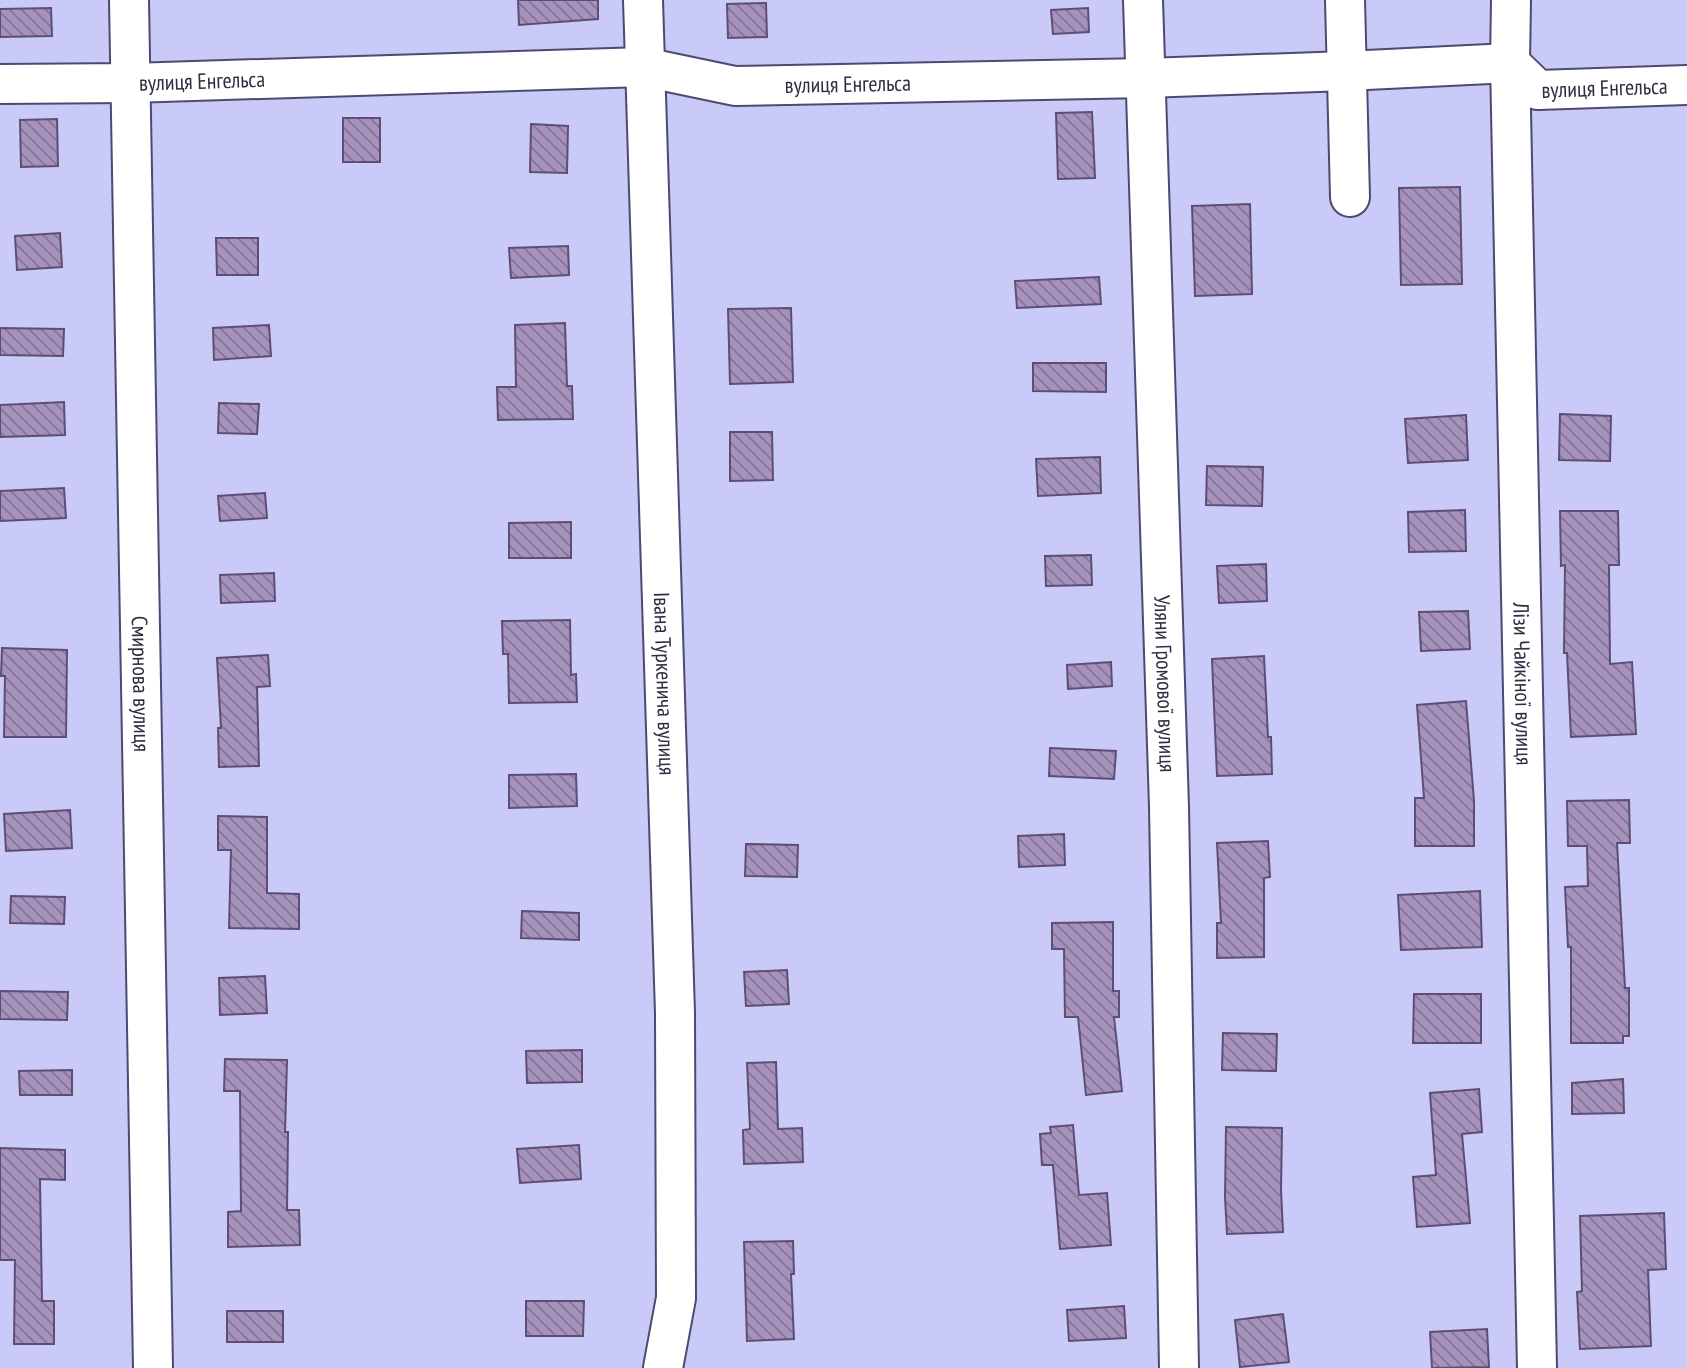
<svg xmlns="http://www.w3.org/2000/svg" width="1687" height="1368" font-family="'PT Sans Narrow',sans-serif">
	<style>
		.building { fill: url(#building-back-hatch); stroke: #5f4e74; stroke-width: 2 }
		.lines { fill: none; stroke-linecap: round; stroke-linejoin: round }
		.minor-casing { stroke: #4b4a71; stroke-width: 42 }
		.minor { stroke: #fff; stroke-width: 38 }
		.labels { text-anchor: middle; stroke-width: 8; stroke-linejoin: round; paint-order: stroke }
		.street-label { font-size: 22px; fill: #2e2e40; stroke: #d7d8fd }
	</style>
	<defs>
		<pattern id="building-back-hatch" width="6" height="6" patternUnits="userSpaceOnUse" patternTransform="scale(2)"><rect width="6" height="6" fill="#a693bd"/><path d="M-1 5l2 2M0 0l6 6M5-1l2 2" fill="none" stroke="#88789b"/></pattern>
	</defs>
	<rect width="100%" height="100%" fill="#c9caf8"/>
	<path class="building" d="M518,0H598V19L519,25Z
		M766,3L767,37L728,38L727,4Z
		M51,8L52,36L0,37V9Z
		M1088,8L1089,32L1053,34L1051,10Z
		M1092,112L1095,178L1058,179L1056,113Z
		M343,118H380V162H343Z
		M57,119L58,166L21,167L20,120Z
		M531,124L568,126L567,173L530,172Z
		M1460,187L1462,284L1401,285L1399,188Z
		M1250,204L1252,294L1195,296L1192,206Z
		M60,233L62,267L17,270L15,236Z
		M216,238H258V275H217Z
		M568,246L569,275L511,278L509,248Z
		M1099,277L1101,304L1017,308L1015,281Z
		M791,308L793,382L730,384L728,309Z
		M565,323L567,386H572L573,419L498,420L497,387H516L515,325Z
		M269,325L271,356L214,360L213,328Z
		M0,328L64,329L63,356L0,355Z
		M1033,363H1106V392L1033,391Z
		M64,402L65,435L0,437V405Z
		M219,403L259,404L257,434L218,433Z
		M1560,414L1611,416L1610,461L1559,460Z
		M1466,415L1468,460L1408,463L1405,419Z
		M730,432H772L773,480L730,481Z
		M1100,457L1101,493L1038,496L1036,459Z
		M1207,466L1263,467L1262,506L1206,505Z
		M64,488L66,518L0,521V491Z
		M265,493L267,518L220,521L218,496Z
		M1465,510L1466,551L1409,552L1408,512Z
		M1560,511H1618L1619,565H1609L1610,664L1632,662L1636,734L1571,737L1567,653H1564L1565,565L1561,566Z
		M571,522V558H509V523Z
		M1091,555L1092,585L1046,586L1045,556Z
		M1266,564L1267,601L1219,603L1217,566Z
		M274,573L275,601L221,603L220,575Z
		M1468,611L1470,649L1421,651L1419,612Z
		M570,620L571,675L576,674L577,702L509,703L508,654H503L502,621Z
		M2,648L67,650L66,737H4L5,676H1Z
		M268,655L270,686L257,687L259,766L219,767L218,728H221L217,658Z
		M1264,656L1268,737H1271L1272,774L1217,776L1212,659Z
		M1111,662L1112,686L1068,689L1067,665Z
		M1466,701L1474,801V846H1415V798H1424L1417,705Z
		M1050,748L1116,751L1114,779L1049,776Z
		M576,774L577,806L509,808V775Z
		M1629,800L1630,843H1617L1625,988H1629V1036H1623V1043H1571V947H1568L1565,887L1588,886L1587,846H1568L1567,801Z
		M70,810L72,848L6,851L4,814Z
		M218,816L267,817V893L299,894V929L229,928L231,850H218Z
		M1064,834L1065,865L1019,867L1018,836Z
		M1268,841L1270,877L1264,878V957L1217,958V923H1221L1217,843Z
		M746,844L798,845L797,877L745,876Z
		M1480,891L1482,947L1401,950L1398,895Z
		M11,896L65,897L64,924L10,923Z
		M522,911L579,913V940L521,938Z
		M1113,922V991H1119V1017H1114L1122,1091L1086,1095L1078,1017H1065L1064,949H1052V923Z
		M787,970L789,1004L746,1006L744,972Z
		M265,976L267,1013L220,1015L219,978Z
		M0,991L68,992L67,1020L0,1019Z
		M1414,994H1481V1043H1413Z
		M1223,1033L1277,1034L1276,1071L1222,1070Z
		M582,1050V1082L527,1083L526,1051Z
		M225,1059L287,1060L285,1132H288L287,1210H299L300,1245L228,1247V1212L241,1211L240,1091H224Z
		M776,1062L778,1129L802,1128L803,1162L744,1164L743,1130L750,1129L747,1063Z
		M72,1070V1095H20L19,1071Z
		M1623,1079L1624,1113L1572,1114V1083Z
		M1479,1089L1482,1132L1462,1134L1470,1223L1417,1227L1413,1177L1436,1175L1430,1093Z
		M1073,1125L1079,1195L1107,1193L1111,1245L1060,1249L1053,1165H1042L1040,1134L1051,1133L1050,1127Z
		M1226,1127L1282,1128L1281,1190L1283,1232L1227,1234L1225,1197Z
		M579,1145L581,1179L520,1183L517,1149Z
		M0,1148L65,1150V1180L40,1179L42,1301H54V1344H14L15,1260H0Z
		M1664,1213L1666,1269L1648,1270L1651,1346L1580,1349L1577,1292L1582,1291L1580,1216Z
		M793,1241L794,1274H791L794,1339L747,1341L744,1242Z
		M526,1301H584L583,1336H526Z
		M1124,1306L1126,1338L1069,1341L1067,1310Z
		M227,1311H283V1342H227Z
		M1283,1314L1289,1362L1240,1367L1235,1320Z
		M1487,1329L1489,1367L1432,1368L1430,1332Z"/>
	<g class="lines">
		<defs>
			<g id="minor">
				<path id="s1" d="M129,0L153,1368"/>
				<path id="s2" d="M643,0L675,1013L676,1298L663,1368"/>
				<path id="s3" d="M1143,0L1169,807L1179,1368"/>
				<path d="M1345,0L1350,197"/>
				<path id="s4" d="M1511,0L1510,63L1537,1368"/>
				<path id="s5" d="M0,84L131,83L644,67L735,86L1146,78L1346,71L1510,63L1538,90L1687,85"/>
			</g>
		</defs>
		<use href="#minor" class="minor-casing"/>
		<use href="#minor" class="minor"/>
	</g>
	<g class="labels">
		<g class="street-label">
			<text dy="8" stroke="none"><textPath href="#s5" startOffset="202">вулиця Енгельса</textPath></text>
			<text dy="8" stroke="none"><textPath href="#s5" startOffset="850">вулиця Енгельса</textPath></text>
			<text dy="8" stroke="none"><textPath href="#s5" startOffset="1618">вулиця Енгельса</textPath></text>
			<text dy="8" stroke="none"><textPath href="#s1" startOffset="684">Смирнова вулиця</textPath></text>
			<text dy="8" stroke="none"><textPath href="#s2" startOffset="684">Івана Туркенича вулиця</textPath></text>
			<text dy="8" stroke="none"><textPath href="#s3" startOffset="684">Уляни Громової вулиця</textPath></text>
			<text dy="8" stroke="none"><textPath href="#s4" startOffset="684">Лізи Чайкіної вулиця</textPath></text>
		</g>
	</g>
</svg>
